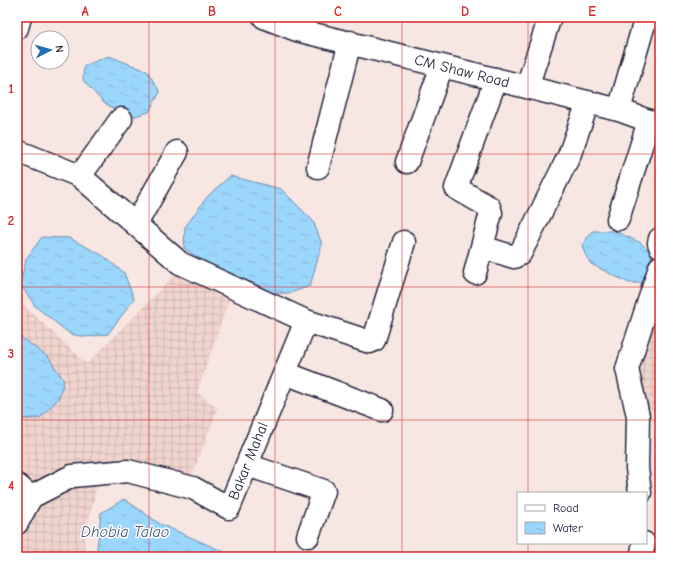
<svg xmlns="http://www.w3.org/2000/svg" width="677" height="574" font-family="'Comic Neue',sans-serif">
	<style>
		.industrial { fill: url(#industrial-grid) }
		.water { fill: url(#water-ripples); stroke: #6b8eaf }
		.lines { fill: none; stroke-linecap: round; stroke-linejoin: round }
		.minor-casing { stroke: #22223b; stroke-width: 25 }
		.minor { stroke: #fff; stroke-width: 22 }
		.grid { fill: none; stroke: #d62828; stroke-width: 1; stroke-opacity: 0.55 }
		.labels { text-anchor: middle; stroke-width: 3; stroke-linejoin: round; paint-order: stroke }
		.street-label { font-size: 15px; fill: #22223b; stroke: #fff }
		.water-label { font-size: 16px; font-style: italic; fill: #465875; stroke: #fff }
		.neatline { fill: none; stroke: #d62828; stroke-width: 1.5 }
		.grid-label { font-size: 13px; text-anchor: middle; font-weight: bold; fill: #d62828 }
	</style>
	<defs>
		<pattern id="industrial-grid" width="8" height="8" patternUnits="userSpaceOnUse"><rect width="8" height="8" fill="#f1d4ce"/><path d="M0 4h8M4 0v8" fill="none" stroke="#ceb6b2"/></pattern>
		<pattern id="water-ripples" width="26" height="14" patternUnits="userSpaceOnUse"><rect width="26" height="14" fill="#9bd6fc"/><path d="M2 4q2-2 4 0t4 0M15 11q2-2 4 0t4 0" fill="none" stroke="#85b7d9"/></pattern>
	</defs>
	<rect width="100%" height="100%" fill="#f7e6e2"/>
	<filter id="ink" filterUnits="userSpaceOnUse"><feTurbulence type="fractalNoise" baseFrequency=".025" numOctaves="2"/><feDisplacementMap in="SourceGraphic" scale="8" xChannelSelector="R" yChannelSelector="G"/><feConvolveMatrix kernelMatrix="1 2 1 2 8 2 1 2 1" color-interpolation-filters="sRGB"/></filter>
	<g filter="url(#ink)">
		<path class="industrial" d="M178,272L231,293L197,393L218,408L191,477L142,464L88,463L34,490L17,477V299L87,364Z
			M660,281V412L642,407L633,365Z
			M76,481H98L84,541L85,557H17V537L39,496Z"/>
		<path class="water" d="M109,56L147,71L160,92L149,112L128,118L103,102L83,80L84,66Z
			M230,176L281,189L313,221L322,244L310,286C303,288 294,293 286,293C249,295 213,268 184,248L185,227L208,196Z
			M592,231H615L641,243L651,253L652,271L644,283H629L591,264L585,254L582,245Z
			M42,237L69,238L102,255L124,273L134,299L108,334L86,337L70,334L35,306L20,284L26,259Z
			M17,334L49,358L64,381L58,399L40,418L17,419Z
			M124,499L160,524L236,557H96L101,513Z"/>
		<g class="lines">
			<defs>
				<path id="minor" d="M264,17L297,30L619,110L660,125
					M17,28L20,17
					M527,87L550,17
					M619,110L646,17
					M17,151L80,176L180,263L306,321L229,508L193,488L128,471L72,476L31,497L17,523
					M407,162L442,66
					M318,167L350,42
					M80,176L121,119
					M618,219L649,121
					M136,224L177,152
					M660,239L659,243L660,246
					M482,247L514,257L520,254L569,156L588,102
					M475,273L491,213L489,207L456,188L496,79
					M306,321L370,342L374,340L404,242
					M285,373L382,410
					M247,465L324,491L308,536
					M17,485L31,497
					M640,493L637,468L638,416L627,369L660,267
					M641,557L644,543"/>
			</defs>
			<use href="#minor" class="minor-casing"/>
			<use href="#minor" class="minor"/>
		</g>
	</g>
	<path class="grid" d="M149,17V557M275,17V557M402,17V557M528,17V493M17,154H660M17,287H660M17,420H660M528,543V557"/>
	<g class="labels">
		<g class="street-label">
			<text transform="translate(462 71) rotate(14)" y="5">CM Shaw Road</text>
			<text transform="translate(248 461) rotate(-68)" y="5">Bakar Mahal</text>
		</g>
		<g class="water-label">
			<text x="125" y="537">Dhobia Talao</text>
		</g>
	</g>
	<rect width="677" height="574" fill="none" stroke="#fff" stroke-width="44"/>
	<rect x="517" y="492" width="130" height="52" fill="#ffffff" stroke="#a7a7b1"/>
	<rect x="525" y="505" width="20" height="6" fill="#ffffff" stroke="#a7a7b1"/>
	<text x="553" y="512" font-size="12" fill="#22223b">Road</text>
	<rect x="525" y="522" width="20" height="12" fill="url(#water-ripples)" stroke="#a7a7b1"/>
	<text x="553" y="532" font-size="12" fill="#22223b">Water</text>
	<g transform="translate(50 50) rotate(84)"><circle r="19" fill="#ffffff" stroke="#a7a7b1"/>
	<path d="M0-3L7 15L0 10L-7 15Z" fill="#1f6fb2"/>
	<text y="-6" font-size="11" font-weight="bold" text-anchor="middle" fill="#22223b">N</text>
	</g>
	<rect x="22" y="22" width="633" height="530" class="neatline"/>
	<g class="grid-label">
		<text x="85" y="16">A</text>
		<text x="212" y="16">B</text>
		<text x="338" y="16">C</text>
		<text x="465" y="16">D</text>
		<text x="592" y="16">E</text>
		<text x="11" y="93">1</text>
		<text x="11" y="225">2</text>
		<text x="11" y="358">3</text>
		<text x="11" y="490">4</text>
	</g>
</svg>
